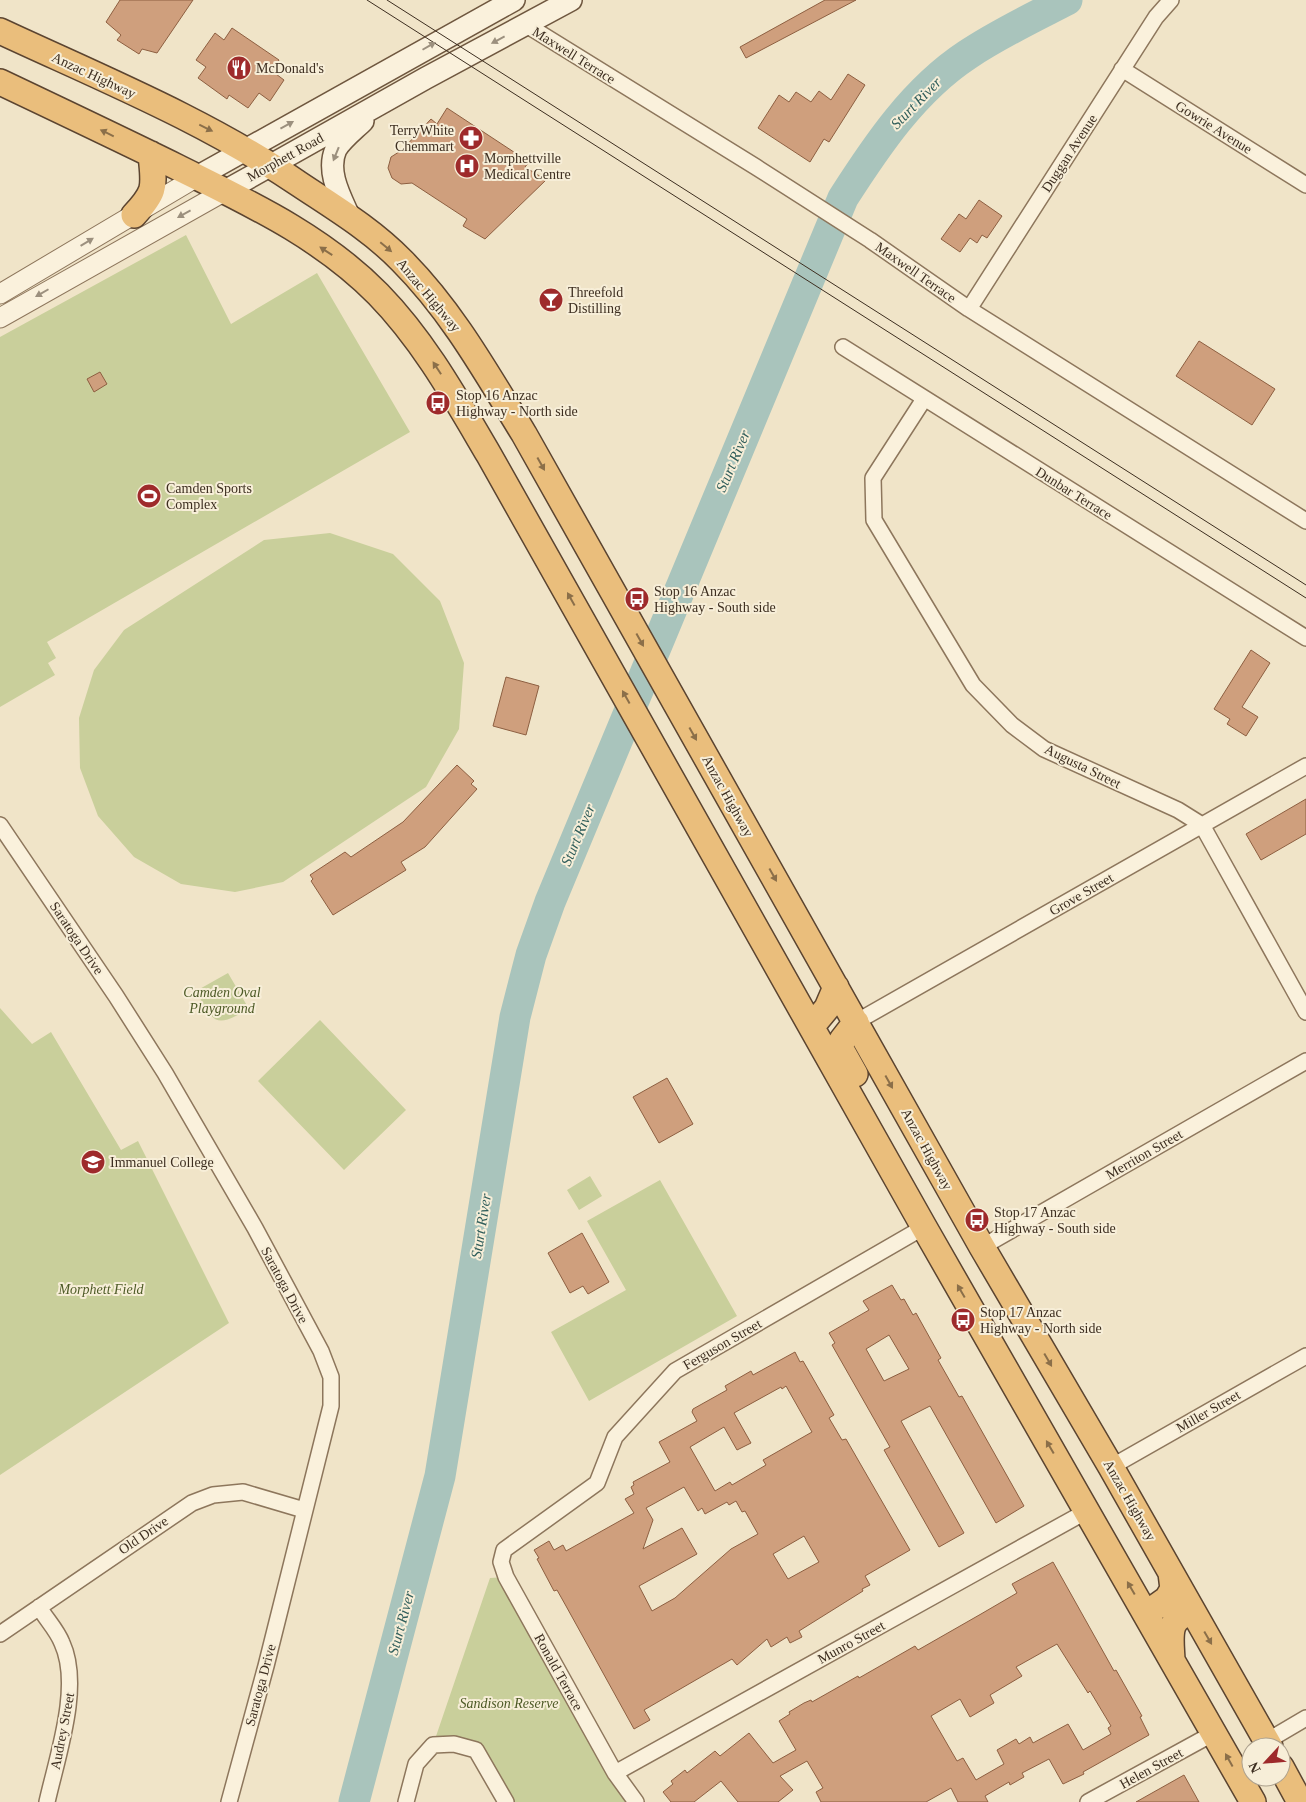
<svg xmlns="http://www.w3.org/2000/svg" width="1306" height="1802" font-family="Georgia,serif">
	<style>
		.green { fill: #c9cf9b }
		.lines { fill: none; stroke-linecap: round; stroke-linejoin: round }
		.river { stroke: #a9c4bc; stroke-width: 31 }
		.building { fill: #cf9f7d; stroke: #8d5f41; fill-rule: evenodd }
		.minor-casing { stroke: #8d765c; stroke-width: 18 }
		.tertiary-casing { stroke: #8d765c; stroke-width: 21 }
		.secondary-casing { stroke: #6f573f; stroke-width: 24 }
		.trunk-casing { stroke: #5b4430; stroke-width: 28 }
		.minor { stroke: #faf1dc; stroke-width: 15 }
		.tertiary { stroke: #faf1dc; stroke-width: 19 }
		.secondary { stroke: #faf1dc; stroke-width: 21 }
		.trunk { stroke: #eabe7c; stroke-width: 25 }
		.tram { stroke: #3d2e20; stroke-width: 1 }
		.oneway { fill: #9c907e }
		.oneway2 { fill: #8b6f49 }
		.labels { text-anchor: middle; stroke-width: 4; stroke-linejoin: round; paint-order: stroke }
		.street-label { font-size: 14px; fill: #3d2e20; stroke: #f7eed8 }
		.poi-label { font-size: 14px; fill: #3d2e20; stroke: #f7eed8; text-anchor: start }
		.park-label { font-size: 14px; font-style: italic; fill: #4d5a26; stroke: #f7eed8 }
		.water-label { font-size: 15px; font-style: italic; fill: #2f5d5a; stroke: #f7eed8 }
	</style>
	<rect width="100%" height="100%" fill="#f0e4c8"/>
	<path class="green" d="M186,235L231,324L317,273L410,432L47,642L56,658L48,663L55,675L0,707V337Z
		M330,533L393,554L440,601L464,663L459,729L426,787L283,882L235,892L181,884L134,857L98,816L80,768L79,718L94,670L124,630L264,540Z
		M228,973L249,1009C214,1029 214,1023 196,991Z
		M0,1008L32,1044L51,1032L121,1150L138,1141L229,1323L0,1475Z
		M320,1020L406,1110L344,1170L258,1081Z
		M590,1176L602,1196L579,1210L567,1190Z
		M660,1180L737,1316L589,1401L551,1332L626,1290L587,1221Z
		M506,1577L636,1802H506L476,1750L433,1745L490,1578Z"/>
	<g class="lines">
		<path class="river" d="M354,1802L440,1476L515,1017L531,955L550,902L843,198C877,145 914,90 967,55C998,34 1034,17 1067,0"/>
	</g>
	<path class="building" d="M120,0H193L157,53L142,49L139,54L117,40L121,35L106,22Z
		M825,0H856L746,58L740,47Z
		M232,28L279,60L272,71L284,80L270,101L259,93L248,108L229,95L227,99L198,78L206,67L196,60L215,33L224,40Z
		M848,74L865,85L829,142L824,139L810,162L758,128L779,95L789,102L796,92L811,102L819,91L831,100Z
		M447,108L529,162L525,167L546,180L485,239L463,226L467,219L412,183L401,184L392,178L388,168L391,157L402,150L431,119L437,124Z
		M979,200L1002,216L987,238L982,235L977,243L970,238L960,252L941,239L959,214L966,219Z
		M1199,341L1275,389L1252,425L1176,376Z
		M100,372L107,384L94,392L87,379Z
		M1251,650L1270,663L1242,707L1258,717L1246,736L1227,724L1230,719L1214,709Z
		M506,677L539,686L526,735L493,726Z
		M457,765L474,781L471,784L477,789L425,847L401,862L406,870L333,915L311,881L313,879L310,875L345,852L351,857L403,822Z
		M1306,799V834L1261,860L1246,834Z
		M667,1078L693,1124L659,1143L633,1097Z
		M582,1233L609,1282L588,1294L583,1286L570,1293L548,1253Z
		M892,1285L901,1300L904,1299L913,1315L916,1313L941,1358L938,1360L959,1397L962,1396L1024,1506L996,1523L930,1406L924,1409L901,1421L964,1533L939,1547L884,1450L890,1447L832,1345L835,1343L829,1333L869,1310L863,1301ZM889,1335L909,1369L884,1381L866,1349Z
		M795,1352L800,1362L803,1361L834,1415L829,1418L842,1440L846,1439L910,1550L865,1576L870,1585L862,1589L863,1591L799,1631L802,1637L790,1643L787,1637L771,1647L767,1639L737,1665L732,1659L644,1710L650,1720L634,1729L566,1606L557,1590L554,1591L537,1559L539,1558L534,1550L549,1541L554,1550L563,1545L566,1551L634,1513L625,1499L634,1494L631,1487L634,1485L633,1482L670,1462L659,1442L697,1421L692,1412L693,1409L727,1390L725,1386L751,1371L753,1375ZM786,1386L812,1432L763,1460L766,1465L732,1485L730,1482L715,1491L690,1447L724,1427L737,1450L751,1443L734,1413L781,1387L782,1389ZM684,1487L698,1511L702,1508L705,1514L727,1502L729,1505L736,1501L742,1512L745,1511L758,1534L731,1549L675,1598L652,1611L639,1586L697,1554L682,1528L643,1549L653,1520L646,1508ZM804,1536L819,1562L788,1579L773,1554Z
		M1053,1562L1114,1671L1116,1670L1142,1716L1140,1717L1149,1735L1083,1772L1084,1774L1063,1784L1049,1759L1022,1773L1024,1777L1010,1785L1009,1782L985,1796L988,1802H958L951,1788L926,1802H821L816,1792L823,1788L807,1761L780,1776L793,1790L778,1802H738L721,1781L694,1802H671L663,1792L673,1784L671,1781L685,1770L687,1773L715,1751L720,1756L749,1733L773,1763L796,1750L779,1721L790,1714L789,1712L804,1703L811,1700L812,1702L858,1676L859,1678L915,1646L918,1650L981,1614L1017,1593L1012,1584ZM1057,1644L1088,1693L1090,1691L1111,1726L1108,1728L1111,1734L1083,1750L1068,1724L1033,1743L1030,1737L1019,1744L1016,1739L997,1750L1004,1764L976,1780L963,1758L957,1761L931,1716L960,1699L970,1717L994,1703L990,1695L1022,1676L1016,1667Z
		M1184,1775L1199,1802H1136Z"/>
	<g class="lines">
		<defs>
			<path id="minor" d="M525,24L756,167L870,240L969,309L1306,521
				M1122,69L1306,185
				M969,309L1156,17L1171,0
				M843,347L1306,638
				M924,399L873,478L874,520L973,685L1012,725L1044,749L1178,810L1202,825L1306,1012
				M0,825L116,996L165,1073L255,1228L321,1351L331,1377V1406L266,1666L229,1802
				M856,1022L1306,766
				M982,1247L1306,1061
				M1111,1467L1306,1356
				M39,1607C46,1619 57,1630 62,1643C82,1686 57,1757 47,1802
				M0,1634L192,1503L213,1495L243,1492L304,1510
				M1267,1741L1306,1718
				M615,1773L1087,1511
				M406,1802L416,1764L433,1745L454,1744L476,1750L506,1802
				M636,1802L615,1773L506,1577L501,1562L504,1550L597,1483L615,1437L675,1371L924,1227
				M1088,1802L1214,1733"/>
			<path id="tertiary" d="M0,294L197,177
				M0,318L227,190"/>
			<path id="secondary" d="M197,177L514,0
				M227,190L426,78L571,0
				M349,216C340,196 326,171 336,149C342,139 355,129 363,121"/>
			<path id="trunk" d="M0,31C101,78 207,121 299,184C335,208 372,230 402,261C452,311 487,374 524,434L982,1247L1111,1467L1270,1747
				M0,82C59,110 118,138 177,167C249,203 321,236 378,294C424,341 456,399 489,455L924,1227L1253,1802
				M134,215C157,190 154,187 151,154
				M812,1026L827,1008L836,987
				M855,1074L841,1049L842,1040L856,1022
				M1146,1614L1167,1599L1173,1589L1171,1573
				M1172,1660C1171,1637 1166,1617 1193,1612
				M1281,1767L1300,1802"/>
		</defs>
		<use href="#minor" class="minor-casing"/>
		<use href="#tertiary" class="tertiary-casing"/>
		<use href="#secondary" class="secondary-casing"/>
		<use href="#trunk" class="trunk-casing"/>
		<use href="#minor" class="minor"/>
		<use href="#tertiary" class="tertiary"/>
		<use href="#secondary" class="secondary"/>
		<use href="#trunk" class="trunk"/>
		<path class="tram" d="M367,0L1306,598
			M387,0L1306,585"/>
	</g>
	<defs><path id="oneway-solid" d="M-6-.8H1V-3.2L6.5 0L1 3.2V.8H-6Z" transform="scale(1.25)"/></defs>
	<g class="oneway">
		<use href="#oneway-solid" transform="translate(498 40) rotate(152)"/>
		<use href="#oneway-solid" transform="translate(429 46) rotate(-30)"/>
		<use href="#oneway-solid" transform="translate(287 125) rotate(-29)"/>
		<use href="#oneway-solid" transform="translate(336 154) rotate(112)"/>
		<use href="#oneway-solid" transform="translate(184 214) rotate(151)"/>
		<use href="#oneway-solid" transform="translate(87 242) rotate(-31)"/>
		<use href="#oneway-solid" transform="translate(42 293) rotate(150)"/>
	</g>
	<g class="oneway2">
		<use href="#oneway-solid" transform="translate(206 128) rotate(26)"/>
		<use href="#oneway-solid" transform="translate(107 133) rotate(-154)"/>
		<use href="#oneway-solid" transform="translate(386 247) rotate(40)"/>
		<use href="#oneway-solid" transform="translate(326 251) rotate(-147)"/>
		<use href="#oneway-solid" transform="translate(437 368) rotate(-123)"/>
		<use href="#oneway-solid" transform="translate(541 464) rotate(61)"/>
		<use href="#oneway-solid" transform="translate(571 599) rotate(-119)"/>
		<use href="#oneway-solid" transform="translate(640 640) rotate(61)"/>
		<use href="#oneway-solid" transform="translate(626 697) rotate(-119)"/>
		<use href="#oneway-solid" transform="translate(693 734) rotate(61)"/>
		<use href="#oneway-solid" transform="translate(773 875) rotate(61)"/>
		<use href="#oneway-solid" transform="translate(889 1082) rotate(61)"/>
		<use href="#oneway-solid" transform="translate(961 1291) rotate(-120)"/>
		<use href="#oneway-solid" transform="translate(1048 1360) rotate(60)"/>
		<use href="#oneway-solid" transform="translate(1050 1447) rotate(-120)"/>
		<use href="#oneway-solid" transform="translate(1131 1588) rotate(-120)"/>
		<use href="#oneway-solid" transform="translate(1208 1638) rotate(60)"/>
		<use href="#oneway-solid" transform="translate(1229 1760) rotate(-119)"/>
	</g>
	<defs>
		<symbol id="restaurant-disc" viewBox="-11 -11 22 22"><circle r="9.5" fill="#9e2a2b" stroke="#f7eed8"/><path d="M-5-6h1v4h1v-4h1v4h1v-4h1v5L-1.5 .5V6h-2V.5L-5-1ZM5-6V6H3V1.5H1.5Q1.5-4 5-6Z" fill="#fff"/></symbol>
		<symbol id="pharmacy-disc" viewBox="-11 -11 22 22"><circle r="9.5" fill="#9e2a2b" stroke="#f7eed8"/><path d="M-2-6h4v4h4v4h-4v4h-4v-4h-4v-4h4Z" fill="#fff"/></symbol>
		<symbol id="hospital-disc" viewBox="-11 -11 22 22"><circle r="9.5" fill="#9e2a2b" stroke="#f7eed8"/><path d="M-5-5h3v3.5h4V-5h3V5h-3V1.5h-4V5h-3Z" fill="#fff"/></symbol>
		<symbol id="bar-disc" viewBox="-11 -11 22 22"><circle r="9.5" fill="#9e2a2b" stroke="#f7eed8"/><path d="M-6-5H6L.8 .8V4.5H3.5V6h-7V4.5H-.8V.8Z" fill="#fff"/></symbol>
		<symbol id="bus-disc" viewBox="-11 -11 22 22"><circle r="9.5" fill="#9e2a2b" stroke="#f7eed8"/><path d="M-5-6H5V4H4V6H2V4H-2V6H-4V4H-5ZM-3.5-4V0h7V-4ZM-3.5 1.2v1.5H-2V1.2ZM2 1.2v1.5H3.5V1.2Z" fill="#fff"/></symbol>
		<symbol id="stadium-disc" viewBox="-11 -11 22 22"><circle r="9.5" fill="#9e2a2b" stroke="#f7eed8"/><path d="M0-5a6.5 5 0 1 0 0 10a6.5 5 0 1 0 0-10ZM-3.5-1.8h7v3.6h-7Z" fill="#fff"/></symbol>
		<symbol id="school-disc" viewBox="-11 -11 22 22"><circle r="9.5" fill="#9e2a2b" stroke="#f7eed8"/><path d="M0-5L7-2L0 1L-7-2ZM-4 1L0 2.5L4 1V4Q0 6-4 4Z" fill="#fff"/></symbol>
	</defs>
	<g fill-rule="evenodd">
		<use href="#restaurant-disc" x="225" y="54" width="28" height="28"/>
		<use href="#pharmacy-disc" x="457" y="124" width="28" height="28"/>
		<use href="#hospital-disc" x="453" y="152" width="28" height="28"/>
		<use href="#bar-disc" x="537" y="286" width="28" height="28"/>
		<use href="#bus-disc" x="424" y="389" width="28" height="28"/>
		<use href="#stadium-disc" x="135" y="482" width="28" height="28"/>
		<use href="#bus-disc" x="623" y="585" width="28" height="28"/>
		<use href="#school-disc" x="79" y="1148" width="28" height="28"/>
		<use href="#bus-disc" x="963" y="1206" width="28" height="28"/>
		<use href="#bus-disc" x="949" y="1306" width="28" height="28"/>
	</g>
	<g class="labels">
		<g class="street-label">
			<text transform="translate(574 55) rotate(32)" y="5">Maxwell Terrace</text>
			<text transform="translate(94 75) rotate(25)" y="5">Anzac Highway</text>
			<text transform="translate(1214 127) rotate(32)" y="5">Gowrie Avenue</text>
			<text transform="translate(1069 153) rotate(-57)" y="5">Duggan Avenue</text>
			<text transform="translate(285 157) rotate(-29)" y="5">Morphett Road</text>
			<text transform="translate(916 272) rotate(35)" y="5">Maxwell Terrace</text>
			<text transform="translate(429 295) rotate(50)" y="5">Anzac Highway</text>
			<text transform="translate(1074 493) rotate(32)" y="5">Dunbar Terrace</text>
			<text transform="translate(1083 766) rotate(26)" y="5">Augusta Street</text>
			<text transform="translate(728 796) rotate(61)" y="5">Anzac Highway</text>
			<text transform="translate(1081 894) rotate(-30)" y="5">Grove Street</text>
			<text transform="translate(77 938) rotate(56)" y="5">Saratoga Drive</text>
			<text transform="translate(927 1149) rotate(61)" y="5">Anzac Highway</text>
			<text transform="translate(1144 1154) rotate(-30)" y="5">Merriton Street</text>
			<text transform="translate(285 1285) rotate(62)" y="5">Saratoga Drive</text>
			<text transform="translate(722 1344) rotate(-30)" y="5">Ferguson Street</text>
			<text transform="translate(1208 1411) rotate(-30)" y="5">Miller Street</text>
			<text transform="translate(1130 1500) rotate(60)" y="5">Anzac Highway</text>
			<text transform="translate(143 1535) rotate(-34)" y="5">Old Drive</text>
			<text transform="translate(851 1642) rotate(-29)" y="5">Munro Street</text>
			<text transform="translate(559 1672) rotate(61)" y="5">Ronald Terrace</text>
			<text transform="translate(260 1685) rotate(-75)" y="5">Saratoga Drive</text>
			<text transform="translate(62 1731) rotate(-79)" y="5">Audrey Street</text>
			<text transform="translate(1151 1768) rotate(-29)" y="5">Helen Street</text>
		</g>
		<g class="poi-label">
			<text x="256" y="73">McDonald's</text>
			<text x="454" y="135" text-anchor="end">TerryWhite<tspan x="454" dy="16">Chemmart</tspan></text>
			<text x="484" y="163">Morphettville<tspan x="484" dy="16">Medical Centre</tspan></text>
			<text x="568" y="297">Threefold<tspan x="568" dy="16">Distilling</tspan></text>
			<text x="456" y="400">Stop 16 Anzac<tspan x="456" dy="16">Highway - North side</tspan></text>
			<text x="166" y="493">Camden Sports<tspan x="166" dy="16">Complex</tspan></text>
			<text x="654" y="596">Stop 16 Anzac<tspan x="654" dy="16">Highway - South side</tspan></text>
			<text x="110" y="1167">Immanuel College</text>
			<text x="994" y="1217">Stop 17 Anzac<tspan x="994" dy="16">Highway - South side</tspan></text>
			<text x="980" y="1317">Stop 17 Anzac<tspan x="980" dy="16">Highway - North side</tspan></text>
		</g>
		<g class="park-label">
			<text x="222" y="997">Camden Oval<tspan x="222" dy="16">Playground</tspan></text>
			<text x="101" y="1294">Morphett Field</text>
			<text x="509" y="1708">Sandison Reserve</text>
		</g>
		<g class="water-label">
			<text transform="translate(916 103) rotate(-46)" y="5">Sturt River</text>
			<text transform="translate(733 461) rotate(-67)" y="5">Sturt River</text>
			<text transform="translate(578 835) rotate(-67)" y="5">Sturt River</text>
			<text transform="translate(481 1226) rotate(-81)" y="5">Sturt River</text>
			<text transform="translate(401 1623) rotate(-75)" y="5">Sturt River</text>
		</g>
	</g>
	<g transform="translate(1266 1762) rotate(244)"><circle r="24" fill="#f7eed8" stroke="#ada18e"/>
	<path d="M0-4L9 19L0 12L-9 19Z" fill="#9e2a2b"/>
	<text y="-8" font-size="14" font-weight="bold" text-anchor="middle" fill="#3d2e20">N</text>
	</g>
</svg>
